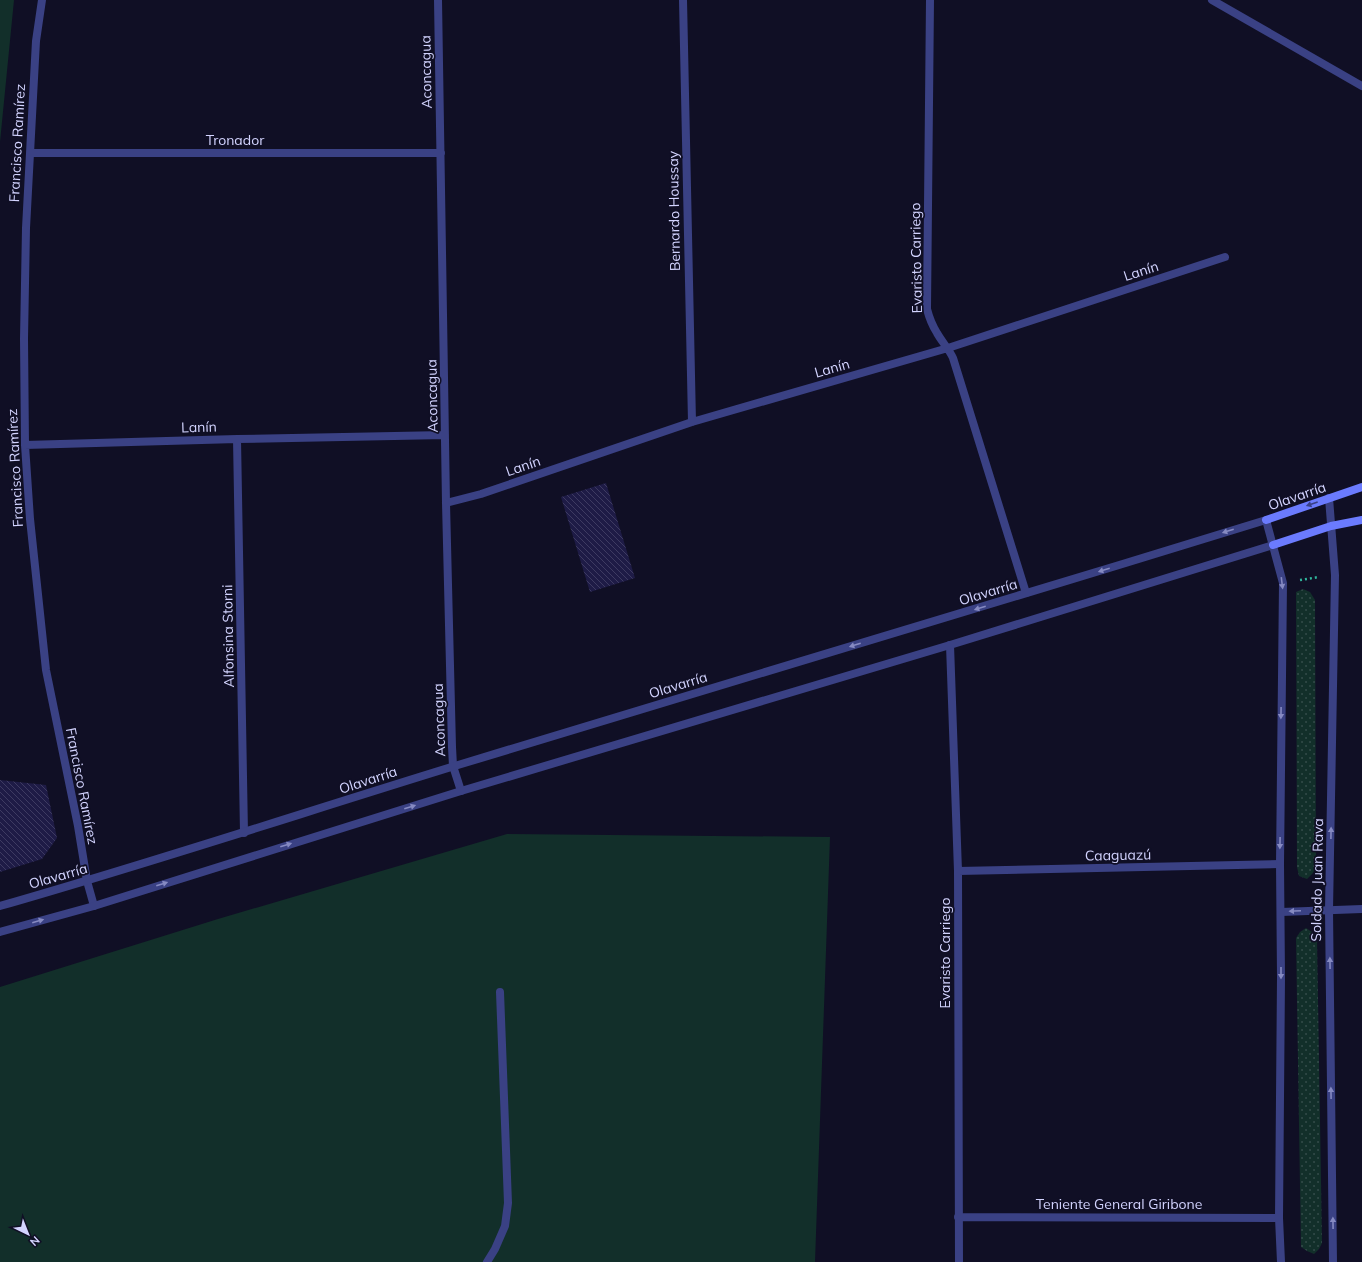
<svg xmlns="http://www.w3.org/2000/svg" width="1362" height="1262" font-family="Mulish,sans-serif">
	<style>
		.grass { fill: url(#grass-dots) }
		.garden { fill: #122f2a }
		.building { fill: url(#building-back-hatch) }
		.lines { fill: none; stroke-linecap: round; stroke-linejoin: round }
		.path { stroke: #30b69c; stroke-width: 2.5; stroke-dasharray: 2 3; stroke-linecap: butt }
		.service { stroke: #3a4184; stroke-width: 8 }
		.minor { stroke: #3a4184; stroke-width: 8 }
		.tertiary { stroke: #3a4184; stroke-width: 8 }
		.secondary { stroke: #6b7bfe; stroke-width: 8 }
		.oneway { fill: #394087 }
		.oneway2 { fill: #868ac2 }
		.labels { text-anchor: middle; stroke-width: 3.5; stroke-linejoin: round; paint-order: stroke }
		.street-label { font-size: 14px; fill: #d3d4ff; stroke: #100f25 }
	</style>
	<defs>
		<pattern id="grass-dots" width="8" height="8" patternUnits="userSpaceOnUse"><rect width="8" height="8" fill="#122f2a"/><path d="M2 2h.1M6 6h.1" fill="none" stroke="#344c4a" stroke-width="1.8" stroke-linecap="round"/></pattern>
		<pattern id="building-back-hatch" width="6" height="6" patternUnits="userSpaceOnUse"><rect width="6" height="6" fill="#1e1b46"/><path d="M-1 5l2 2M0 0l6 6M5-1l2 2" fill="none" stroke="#3e3b62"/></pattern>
	</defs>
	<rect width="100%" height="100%" fill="#100f25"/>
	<path class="grass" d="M1303,589L1310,592L1315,600L1316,866L1313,873L1307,879L1299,876L1297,867L1296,592Z
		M1306,928L1312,932L1317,938L1322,1243L1319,1249L1314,1254L1307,1251L1301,1247L1296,938L1300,932Z"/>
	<path class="garden" d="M0,0H14L0,142Z
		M507,834L830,837L815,1262H0V987L218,919Z"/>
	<path class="building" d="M606,483L635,578L590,592L561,497Z
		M0,780L46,785L57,838L42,859L0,872Z"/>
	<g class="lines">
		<path class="path" d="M1300,580L1319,577"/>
		<path class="service" d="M487,1262L495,1249L505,1226L508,1203L500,992"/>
		<path class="minor" d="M42,0L36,41L26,228L24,339L25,445L30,519L46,670L78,826L87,881L94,906
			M438,0L446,503L452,747L453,766L461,791
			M683,0L692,422
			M930,0L927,309C929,317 932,325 937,333C942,342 949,349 953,358L1026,593
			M1212,0L1362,86
			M30,153H441
			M237,439L244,833
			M25,445L237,439L445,435
			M446,503L481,494L692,422L948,348L1225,257
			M950,645L958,871L959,1262
			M958,871L1280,864
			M1281,912L1362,909
			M958,1217L1279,1218"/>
		<path class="tertiary" d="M1329,498L1335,575L1329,910L1333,1262
			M0,906C154,862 305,812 458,765C727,683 997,603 1266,520L1283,583L1280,864L1281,977L1279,1218L1281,1262
			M0,932L94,906L461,791L950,645L1273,545"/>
		<path class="secondary" d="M1266,520L1362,487
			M1273,545L1331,526L1362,520"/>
	</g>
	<defs><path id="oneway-solid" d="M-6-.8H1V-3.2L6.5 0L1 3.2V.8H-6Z"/></defs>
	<use class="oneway" href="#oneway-solid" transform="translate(1312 504) rotate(161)"/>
	<g class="oneway2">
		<use href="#oneway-solid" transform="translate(1228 531) rotate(163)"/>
		<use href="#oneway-solid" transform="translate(1104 570) rotate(163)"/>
		<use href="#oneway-solid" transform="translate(1282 583) rotate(83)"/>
		<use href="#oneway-solid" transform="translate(980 608) rotate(163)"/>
		<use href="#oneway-solid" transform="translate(855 645) rotate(163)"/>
		<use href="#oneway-solid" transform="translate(1281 713) rotate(91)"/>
		<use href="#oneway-solid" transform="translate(410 807) rotate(-17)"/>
		<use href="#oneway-solid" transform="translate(1331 833) rotate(-89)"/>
		<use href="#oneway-solid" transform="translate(1280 843) rotate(91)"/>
		<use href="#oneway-solid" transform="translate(286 845) rotate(-17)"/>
		<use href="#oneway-solid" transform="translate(162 884) rotate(-17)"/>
		<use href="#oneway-solid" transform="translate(1295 911) rotate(178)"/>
		<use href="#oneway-solid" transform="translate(38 921) rotate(-16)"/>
		<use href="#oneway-solid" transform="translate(1330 963) rotate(-91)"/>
		<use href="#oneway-solid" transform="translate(1281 973) rotate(90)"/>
		<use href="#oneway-solid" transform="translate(1331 1093) rotate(-91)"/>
		<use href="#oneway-solid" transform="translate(1333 1223) rotate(-91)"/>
	</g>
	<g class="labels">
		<g class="street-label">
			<text transform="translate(426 72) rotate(-91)" y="5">Aconcagua</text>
			<text x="235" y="145">Tronador</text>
			<text transform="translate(17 143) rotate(-87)" y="5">Francisco Ramírez</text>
			<text transform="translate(674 211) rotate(-91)" y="5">Bernardo Houssay</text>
			<text transform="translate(916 258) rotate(-91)" y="5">Evaristo Carriego</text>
			<text transform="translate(1141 271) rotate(-18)" y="5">Lanín</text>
			<text transform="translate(832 368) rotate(-16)" y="5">Lanín</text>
			<text transform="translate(432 396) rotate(-91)" y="5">Aconcagua</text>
			<text transform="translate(199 427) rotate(-2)" y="5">Lanín</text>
			<text transform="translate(523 466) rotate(-19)" y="5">Lanín</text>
			<text transform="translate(15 468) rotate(-93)" y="5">Francisco Ramírez</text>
			<text transform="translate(1297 496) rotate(-19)" y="5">Olavarría</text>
			<text transform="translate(988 592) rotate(-17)" y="5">Olavarría</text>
			<text transform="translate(228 636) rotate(-91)" y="5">Alfonsina Storni</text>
			<text transform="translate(678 685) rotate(-17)" y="5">Olavarría</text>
			<text transform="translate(439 720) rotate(-92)" y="5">Aconcagua</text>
			<text transform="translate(368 780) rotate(-18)" y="5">Olavarría</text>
			<text transform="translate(82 786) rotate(79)" y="5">Francisco Ramírez</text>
			<text transform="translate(1118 855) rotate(-1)" y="5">Caaguazú</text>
			<text transform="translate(58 876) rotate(-16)" y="5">Olavarría</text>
			<text transform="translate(1317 880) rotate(-89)" y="5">Soldado Juan Rava</text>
			<text transform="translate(945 953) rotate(-90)" y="5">Evaristo Carriego</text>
			<text x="1119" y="1209">Teniente General Giribone</text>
		</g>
	</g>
	<g transform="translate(28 1234) rotate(137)" stroke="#100f25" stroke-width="3" paint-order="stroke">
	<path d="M0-3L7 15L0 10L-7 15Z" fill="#d3d4ff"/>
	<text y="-6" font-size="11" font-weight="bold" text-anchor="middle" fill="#d3d4ff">N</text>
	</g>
</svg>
